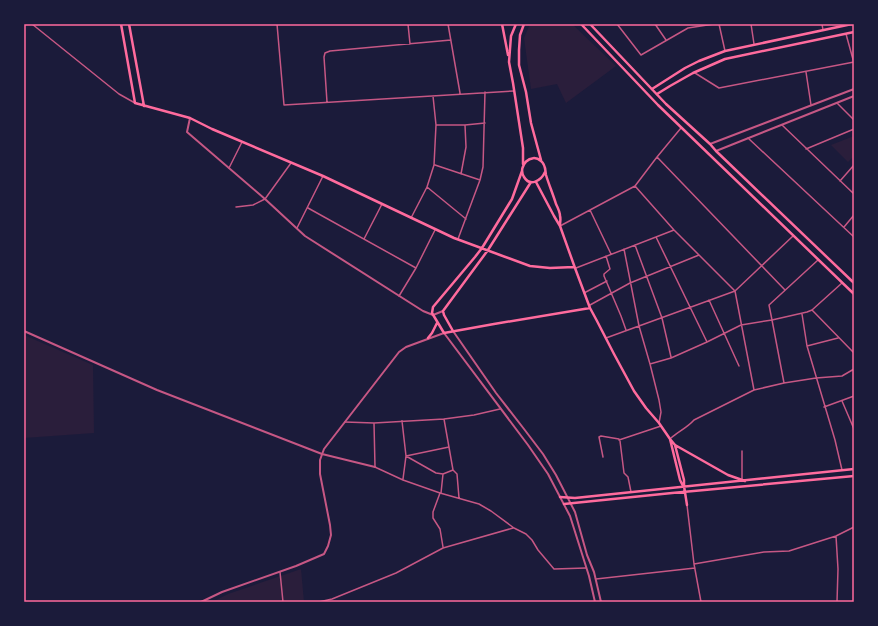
<svg xmlns="http://www.w3.org/2000/svg" width="878" height="626" font-family="'DM Sans',sans-serif">
	<style>
		.green { fill: #2a1e3b }
		.lines { fill: none; stroke-linecap: round; stroke-linejoin: round }
		.minor { stroke: #c65784; stroke-width: 1.5 }
		.tertiary { stroke: #c65784; stroke-width: 2 }
		.secondary { stroke: #ff6b9d; stroke-width: 2.5 }
		.primary { stroke: #ff6b9d; stroke-width: 2.5 }
		.neatline { fill: none; stroke: #ff6b9d; stroke-width: 1.5 }
	</style>
	<rect width="100%" height="100%" fill="#1b1b3a"/>
	<path class="green" d="M530,24H572L616,66L566,103L557,84L531,89L524,38Z
		M854,136V156L848,162L831,145Z
		M24,335L93,365L94,433L24,438Z
		M301,569L304,602H212L228,594Z"/>
	<g class="lines">
		<path class="minor" d="M32,24L119,94L135,103
			M277,24L284,105L514,91
			M408,24L410,44
			M448,24L460,93
			M617,24L641,55L688,28L714,24
			M655,24L666,40
			M719,24L725,51
			M751,24L754,44
			M822,24L823,30
			M846,34L854,63
			M806,72L811,105
			M695,73L719,88L854,62
			M327,102L324,57L325,53L330,51L451,40
			M837,103L854,120
			M437,125H465L485,123
			M782,125L854,194
			M748,138L854,237
			M806,149L854,129
			M657,157L785,290
			M435,165L480,180
			M229,168L242,142
			M461,174L466,147L465,125
			M840,181L854,165
			M635,186L674,230L735,291L754,390
			M427,187L466,219
			M236,207L253,205L265,199L291,163
			M308,208L416,268
			M590,210L611,254
			M411,218L427,187L434,165L436,125L433,96
			M560,226L635,186L657,157L681,128
			M844,227L854,215
			M297,228L323,176
			M656,237L707,342
			M364,239L382,204
			M458,239L480,180L483,167L485,92
			M635,245L662,318L671,357
			M624,249L639,326L650,364L659,400L661,412L659,423
			M606,256L610,269L604,274V276L621,316L626,330
			M576,268L674,230
			M584,293L607,281
			M399,296L416,268L435,230
			M709,300L739,366
			M590,305L630,283L699,255
			M812,310L854,353
			M802,314L807,346L835,440L842,470
			M606,338L735,291L793,236
			M807,346L838,338
			M650,364L671,358L707,342L741,325L772,320L807,312L812,310L842,283
			M784,383L772,320L769,305L818,260
			M842,401L854,429
			M824,407L854,396
			M402,421L406,456L403,479
			M345,422L374,423L444,419L474,415L500,409
			M374,423L375,467L377,468L403,480L440,493L479,504L491,511L514,528L526,534L532,540L538,550L554,569L586,568
			M671,438C678,432 688,427 694,420L754,390L784,383L816,378L842,376L854,369
			M619,440L661,426
			M742,451V479
			M406,456L436,473L443,474L453,470L444,419
			M406,456L449,447
			M603,457L599,437L601,436L619,439L620,441L624,473L628,477L631,492
			M453,470L457,474L459,498
			M440,493L433,512V518L440,529L443,547
			M441,493L443,474
			M687,505L694,564L701,602
			M836,536L838,569L837,602
			M694,564L764,552L789,551L836,536L854,527
			M280,572L283,602
			M596,579L695,568
			M319,602L332,599L396,573L443,548L513,528"/>
		<path class="tertiary" d="M190,118L187,132L265,199L305,236L423,311L433,315L443,311
			M710,144L854,89
			M716,151L854,96
			M24,331L157,390L322,454L375,467
			M453,331L496,393L524,429L543,454L556,475L575,512L587,555L594,572L601,602
			M201,602L222,592L296,566L324,554L328,546L331,535L330,525L320,474V460L324,449L399,352L406,347L444,333L528,445L548,474L570,516L589,576L595,602"/>
		<path class="secondary" d="M121,24L135,103L190,118L212,129L323,176L454,238L500,255L530,266L550,268L574,267
			M129,24L144,106
			M502,24L508,55
			M516,24L511,36L509,62L513,83L523,148V164
			M524,24L520,35L519,50V65L526,92L531,123L541,160
			M652,89L685,68L699,61L725,51L852,24
			M657,94L670,86L693,73L725,59L854,32
			M522,171L512,199L482,248L475,257L433,307L432,313L444,333L494,324L590,308
			M545,172C541,181 530,187 524,177C517,166 531,152 541,161C546,165 545,170 546,175C549,185 553,194 556,204C558,208 560,212 560,216C561,219 560,222 560,225
			M536,182L554,216L560,226L575,268L590,308L597,321L614,354L634,391L646,408L659,423L670,439L675,445L728,475L745,481
			M453,331L444,315L443,311L488,250L531,182
			M428,338L432,333L437,323
			M670,439L680,480L683,486
			M675,445L684,480V486L687,505
			M560,497L575,498L854,469
			M564,504L672,493L854,476"/>
		<path class="primary" d="M581,24L658,105L854,294
			M590,24L666,104L710,144L716,151L854,283"/>
	</g>
	<rect width="878" height="626" fill="none" stroke="#1b1b3a" stroke-width="50"/>
	<rect x="25" y="25" width="828" height="576" class="neatline"/>
</svg>
